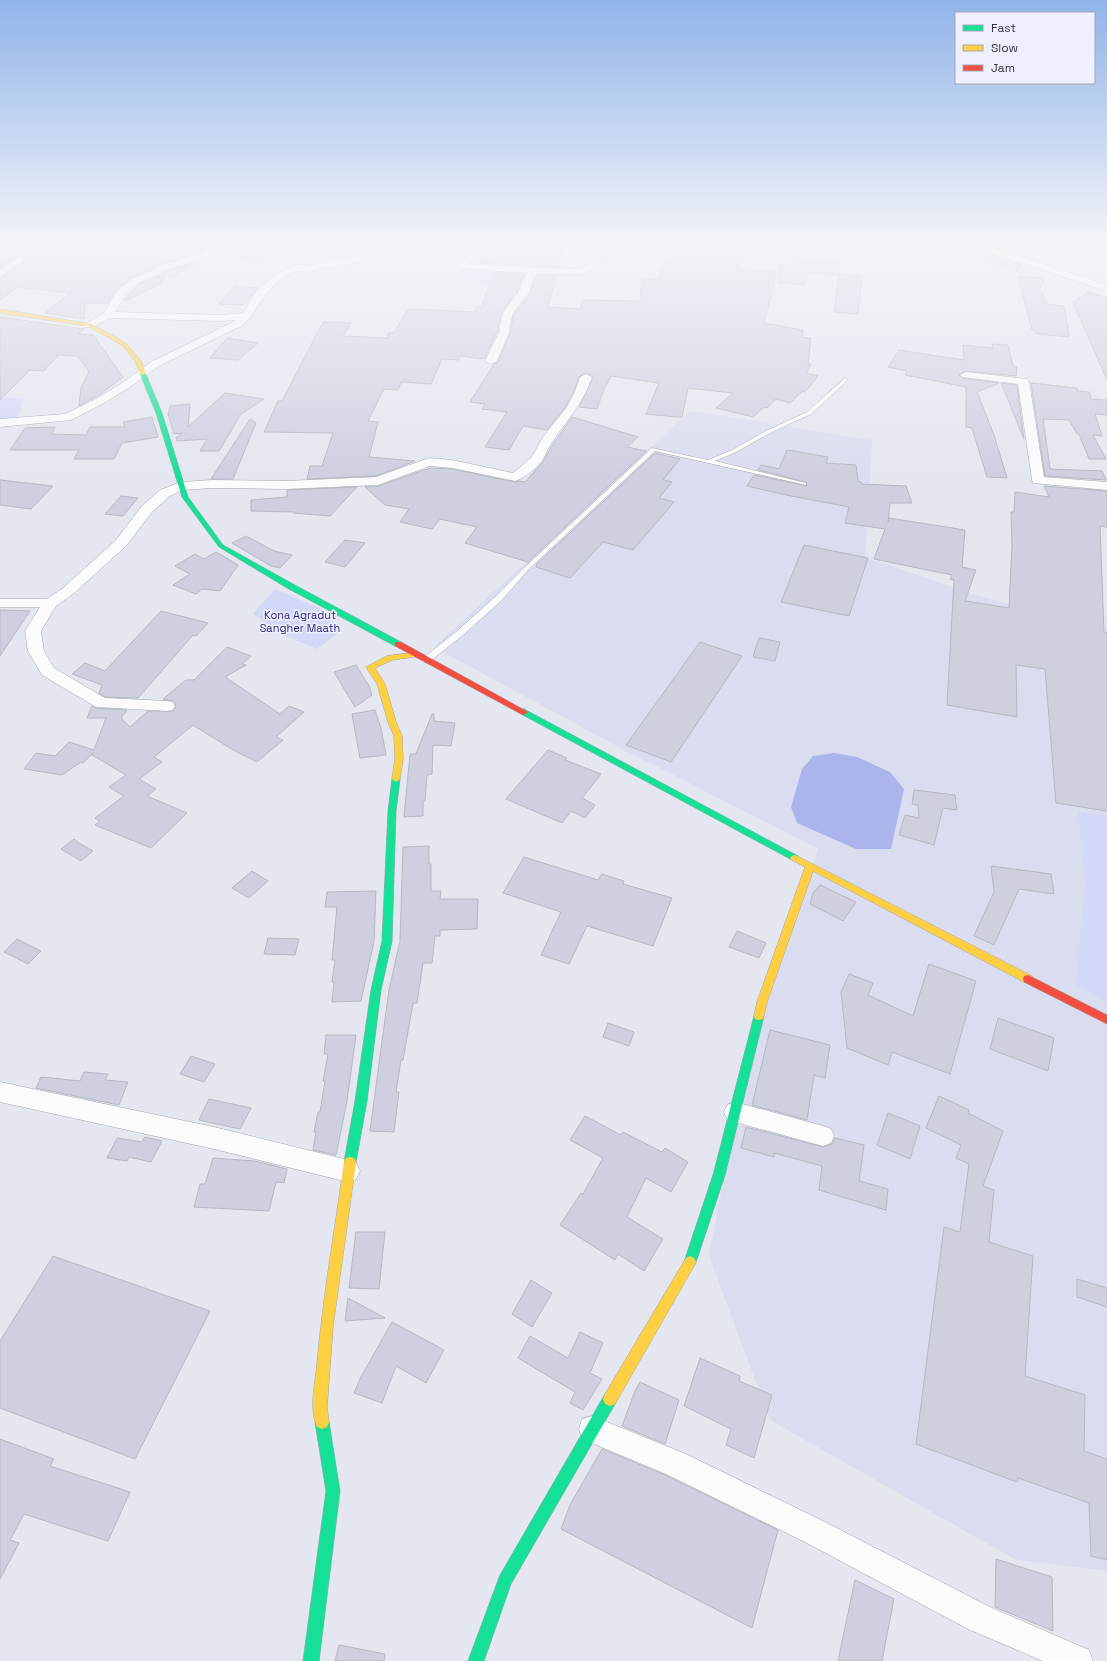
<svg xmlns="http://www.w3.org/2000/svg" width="1107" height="1661" font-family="'Space Grotesk',sans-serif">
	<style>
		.built { fill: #daddef }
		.green { fill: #d4d8f7 }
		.water { fill: #acb4ec }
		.building { fill: #ced0e0; stroke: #b6b8c0 }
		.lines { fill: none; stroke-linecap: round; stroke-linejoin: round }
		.lane-casing { stroke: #a3a5ac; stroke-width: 1 }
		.street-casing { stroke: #a3a5ac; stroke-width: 1 }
		.fast-casing { stroke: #a3a5ac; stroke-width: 1 }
		.slow-casing { stroke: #a3a5ac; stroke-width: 1 }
		.jam-casing { stroke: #a3a5ac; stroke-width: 1 }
		.lane { fill: #fbfbfd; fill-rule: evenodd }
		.street { fill: #fbfbfd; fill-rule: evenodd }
		.fast { fill: #16e098; fill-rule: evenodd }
		.slow { fill: #ffcf43; fill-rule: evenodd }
		.jam { fill: #f24e42; fill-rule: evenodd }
		.labels { text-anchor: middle; stroke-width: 3; stroke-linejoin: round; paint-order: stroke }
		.park-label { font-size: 11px; fill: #261f76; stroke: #eef0ff }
	</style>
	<rect width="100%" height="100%" fill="#e4e6f0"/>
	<path class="built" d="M690,411L872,440L865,557L972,594L1107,629V1571L1016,1560L770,1420L709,1256L743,1073L818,849L613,744L434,647Z"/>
	<path class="green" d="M471,269L520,272L519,279L490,284L465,281Z
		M0,397L23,399L17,419L0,420Z
		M275,589L322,609L341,631L317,649L283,635L253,614Z
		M1078,812L1107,816V1002L1076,985L1085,883Z"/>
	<path class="water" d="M834,753L857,757L890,772L904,789L891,849H856L797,823L791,807L802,769L813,756Z"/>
	<path class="building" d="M44,243L65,245L57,252L108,258L110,256L120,258L139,243L151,244L160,243L184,245L187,243L211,244L199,253L159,265L151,270L131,278L116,290L108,303H85L84,319L45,313L70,293L18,287L0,300V278L26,260L22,257L18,256L0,267V251L28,254Z
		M246,243L280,247L259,261L229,257Z
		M508,243H567L559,267L478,263L486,247L507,248Z
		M715,243H742L738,269L777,272L764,323L803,330L802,337L811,338L808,364H811L806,373L818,376L805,392L802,391L790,403L776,399L767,408L764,407L753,417L716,408L733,393L688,388L682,417H676L646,414L659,383L611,376L604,389L597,409L579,407L593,378V376L585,373L579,377L574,391L566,406L547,430L523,426L509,450L485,447L507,412L482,409L485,404L470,402L494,364L498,362L511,331V328L514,314L529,295L537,276H556L548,307L580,309L583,300L640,301L642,279H657L674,245L715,249Z
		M948,243H964L967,246L1022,265L1016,272Z
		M981,243H1031L1032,254L1029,258Z
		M794,257L839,262L838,275L808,272L804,285L778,282L780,265H790Z
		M202,261L170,277L166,276L160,284L127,300H124L139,284L159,276L166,271Z
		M493,272L524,274L517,292L502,312L498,330L484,359L460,356L459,360L442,359L431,384L401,382L398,390L384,389L368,421L378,422L369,457L415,461L376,476L307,479L310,466H322L333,433L264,432L278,401H282L323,322L351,323L343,336L387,338L389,333H394L408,309L475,312L477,307H482Z
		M839,273L862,276L858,314L834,312Z
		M1018,277L1044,278L1040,289L1047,304L1064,306L1069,337L1036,334L1035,330H1032Z
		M235,286L258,288L244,305L219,304Z
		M1088,292L1107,298V380L1073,302Z
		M0,317L84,329L78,334L93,335L123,377L99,395L79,406L81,388L89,372L78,356L58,355L44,371L30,370L0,400Z
		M227,338L258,343L238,360L210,358Z
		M992,344L1008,345L1013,366L1017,367L1016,376L966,371L959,375L962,378L999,383L977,392L994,435L1007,478L987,477L972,428L966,427V387L905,375L907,371L888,367L899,350L964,360L963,345L993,348Z
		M1001,383L1017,385L1024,439L1002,385Z
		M1031,383L1077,388V391L1089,392L1091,399L1107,400V415L1095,414L1102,436L1093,435L1106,459H1089L1079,434H1077L1069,420L1043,419L1050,469L1102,471L1106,480L1045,476Z
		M225,393L264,399L241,414L219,451H200L207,439L177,441L176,438L182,433L174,434L168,414L170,406L190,404L188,427Z
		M152,417L158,437L122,443L114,459H74L79,450H10L25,428L55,427L52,434L86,435L90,427H125L123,422Z
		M572,417L638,437L627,447L646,451L528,562L465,543L477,527L440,519L432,529L400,522L409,509L385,505L365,487L379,486L430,468L452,469L515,482L520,481L525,482L543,462L552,446Z
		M250,419L256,423L233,479H211Z
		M787,450L828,457L826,463L856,465L858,481L861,482V484L906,486L912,503H890L888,522L889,518L965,530L962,567L976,570L965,601L1009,608L1012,545L1011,512H1014L1015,492L1049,497L1044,486L1107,491V527L1100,526L1104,632L1107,633V811L1056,803L1045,669L1016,665L1017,717L947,705L954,580L950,579L952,575L874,559L885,529L845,523L849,507L786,495L747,486L754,475L807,486L806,482L758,470L761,465L779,469Z
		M655,453L680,459L663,480L672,482L659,498L674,502L633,550L603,542L570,578L536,567L537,566L536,565Z
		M0,480L53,486L31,509L0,505Z
		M357,487L330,516L293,513L294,512L251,511V500L287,497V490Z
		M121,496L138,498L123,516L105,514Z
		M246,536L274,551L292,555L280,568L271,566L232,543Z
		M345,540L365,543L345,567L325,562Z
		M804,545L868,558L849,616L781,602Z
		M216,552L238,565L220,591L202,589L196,594L173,585L190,574L175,566L195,554L204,559Z
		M0,610L30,611L0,656Z
		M161,611L208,623L196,636L193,635L138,698L105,697L99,693L102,685L72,674L85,663L105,671Z
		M759,638L780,642L775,661L753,657Z
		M700,642L742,656L671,762L626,745Z
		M227,647L251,656L242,664L246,665L225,677L280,714L289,706L304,712L276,737L283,740L257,762L233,750L193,725L154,757L162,762L139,779L156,789L147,796L187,813L151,848L95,825L100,821L95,818L124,796L109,787L126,775L92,755L93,753L83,763L81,762L62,775L24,769L36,753L55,756L69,742L94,750L106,718H87L92,706L96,708L127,710L121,718L130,727L148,711H173L176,707L174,701L163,699L186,680H194Z
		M356,665L369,686L372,695L355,707L334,672Z
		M375,710L381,728L386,755L360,758L352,714Z
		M432,714H434V721L455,723L451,746L433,745L432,774L427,775L425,800L423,801V816L404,817L410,754H416Z
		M548,750L567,758L565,760L601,774L582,798L595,805L585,818L571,811L562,823L506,799Z
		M914,790L955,795L957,810L943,808L934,845L899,835L905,815L919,818L918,805L912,804Z
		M74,839L79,843L93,851L81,861L61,849Z
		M429,846V864H431V891H441L440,899H478L477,929L440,930V936H435L432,963H423L417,1003H413L403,1060H401L396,1092H399L394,1132L370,1131L389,990L400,941L403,847Z
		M524,857L598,880L602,874L624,881L623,884L672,898L653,946L587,926L569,964L541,955L561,912L503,893Z
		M991,866L1051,874L1054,894L1019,889L994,945L974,936L994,892Z
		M252,871L268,881L249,898L232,888Z
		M820,885L856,902L843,921L810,904L813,893Z
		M376,891L374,941L361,1001L332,1002L334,982H332L335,960H332L337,907H325L327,892Z
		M737,931L766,943L759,958L729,947Z
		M268,938L299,939L295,955L264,954Z
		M17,939L41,951L28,964L4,952Z
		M929,964L976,981L950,1074L892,1052L888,1065L847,1048L841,992L849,974L873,983L868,995L913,1016Z
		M998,1018L1054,1038L1048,1071L990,1049Z
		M608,1023L634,1032L629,1046L603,1037Z
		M770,1030L830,1045L825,1078L814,1075L807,1120L752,1105Z
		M326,1035H356L347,1101L336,1155L313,1150L316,1132H314L318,1112H320L325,1081H323L328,1054H324Z
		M191,1056L215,1064L204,1082L180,1074Z
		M84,1072L108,1074L105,1080L128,1082L119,1105L36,1088L41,1077L80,1081Z
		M939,1096L969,1110L968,1113L1003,1131L983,1186L994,1190L989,1242L1033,1256L1025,1376L1085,1395L1084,1451L1107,1459V1560L1091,1556L1089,1503L1018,1478L1017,1482L916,1444L944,1227L960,1232L969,1164L956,1158L961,1145L926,1128Z
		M209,1099L251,1108L240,1129L199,1120Z
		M888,1113L920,1126L910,1159L877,1145Z
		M585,1116L621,1135L623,1132L662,1152L665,1148L688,1162L671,1192L646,1178L627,1217L663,1239L644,1271L618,1254L615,1260L560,1225L581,1193L583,1194L603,1158L570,1140Z
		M746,1127L823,1147L832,1144L835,1138L864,1145L859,1181L888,1189L886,1210L819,1190L822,1166L774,1153V1157L741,1148Z
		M145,1137L162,1141L151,1162L129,1157L127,1161L107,1158L117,1138L142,1142Z
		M213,1158L255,1161L287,1169L284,1183L276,1182L269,1211L194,1207L200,1184H205Z
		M356,1232H385L379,1289L349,1288Z
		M53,1256L210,1311L135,1459L0,1408V1341Z
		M1077,1279L1107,1288V1307L1077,1297Z
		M531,1280L552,1293L532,1327L512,1314Z
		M348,1298L385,1318L345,1321Z
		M392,1322L444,1350L426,1383L396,1366L382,1403L354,1393L361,1377Z
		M580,1332L603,1343L590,1373L602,1379L583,1410L570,1403L575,1392L518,1358L530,1336L568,1358Z
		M700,1358L740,1376L739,1381L772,1395L754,1458L726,1445L731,1429L684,1406Z
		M640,1382L679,1400L665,1444L622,1426L635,1391Z
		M0,1439L54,1459L50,1466L130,1492L108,1541L24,1514L10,1540L19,1543L0,1579Z
		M602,1449L665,1475L778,1530L752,1628L561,1529L570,1505Z
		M996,1559L1052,1577L1053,1631L995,1607Z
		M855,1580L894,1599L882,1661H838Z
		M339,1645L385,1654L384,1661H335Z"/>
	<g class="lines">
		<defs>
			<path id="lane" d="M845,378L847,379V381L811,414L770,433L736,452L715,461L806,483V485L655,451L528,570L501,601L462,636L429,662H423L422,660L423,658L456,632L495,597L524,568L652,448L708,460L732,450L766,431L807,412Z"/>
			<path id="street" d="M0,243H6L0,246Z
				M215,243H239L234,246H222L206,258L165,270L158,275L138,283L125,295L115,312L221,315L243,313L257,291L277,273L297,265L308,266L324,261L354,257L376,243H386L360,261L346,265L325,267L309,272L298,271L283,277L265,295L250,318L241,326L159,366L130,387L104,403L71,420L0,427V419L65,414L96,399L122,383L151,362L233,322L235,320L221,321L110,318L93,327H85L84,325L104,313L117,291L132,279L152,271L159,266L200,254Z
				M414,243H441L479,247L481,249L469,264L513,267L578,269H582L585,265L594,263V245L592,243H603L604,265L602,267L592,269L589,273L586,274H536L528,294L513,313L509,328L510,330L497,361L491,364L485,361L500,330L499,328L503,312L518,293L526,273L459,268L457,266L469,251L419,246Z
				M965,243H978L1107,285V291L967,245Z
				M1032,243H1041L1044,257L1042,259H1036L1034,257Z
				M19,257L22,258L24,260L22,262L0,277V269Z
				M966,372L1027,379L1029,381L1044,477L1107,482V490L1033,483L1032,480L1018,384L962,377L960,375Z
				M586,374L592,377C583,403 569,418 554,439C549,446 546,454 542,461C537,468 523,479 515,481L452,468L430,466L378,485L286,489L212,488L183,490L170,496L152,512L126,546L73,594L56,606L41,631L44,651L54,668L105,698L167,701L173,702L175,706L173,710L167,711L96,707L42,675L28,651L25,631L40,607H0V599H47L63,588L116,540L142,506L160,490L181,482L212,480L286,481L376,477L429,458L452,460L513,473L531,458L543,437L567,407L575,392L580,377Z
				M0,1082L214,1127L348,1160L356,1163L360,1171L356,1179L348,1182L214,1149L0,1102Z
				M735,1102L823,1126L831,1129L834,1136L831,1143L823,1146L735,1122L727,1119L724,1112L727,1105Z
				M592,1416L686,1454L825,1522L990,1607L1089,1650L1093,1661H1043L968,1629L805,1542L666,1474L582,1439L579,1429L582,1419Z"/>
			<path id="fast" d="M141,373L146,374L162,413L188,497L223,545L293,584L401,642V646H395L287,588L219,547L182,497L156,413L140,374Z
				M524,709L798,856L800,858L798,860H792L521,714L520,712Z
				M396,776L400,779L396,811L392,941L381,990L367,1101L356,1162L354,1166L350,1167L346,1166L344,1162L355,1101L371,990L382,941L388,811L392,779Z
				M759,1012L763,1013L764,1016L725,1175L696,1262L694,1266L690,1268L686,1266L684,1262L713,1175L754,1016L755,1013Z
				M610,1392L615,1394L617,1399L615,1404L511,1584L484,1661H468L500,1575L605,1394Z
				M322,1415L327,1417L329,1422L340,1491L319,1661H303L326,1491L315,1422L317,1417Z"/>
			<path id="slow" d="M0,309L91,324L126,343L141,361L146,374L141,375L135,361L122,345L88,326L0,313Z
				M417,652L421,654L420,656L392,660L375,668L385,684L396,722L402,736L403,759L400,779L396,782L392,779L395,759L394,736L388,722L377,684L366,667L387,656Z
				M795,855L1032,976L1033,979L1032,982L1028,983L1024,982L813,871L767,1002L763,1019L759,1020L755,1019L754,1016L757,1002L805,867L792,860L790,858L792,856Z
				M350,1157L354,1158L356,1162L333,1326L327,1407L329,1422L327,1427L322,1429L317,1427C309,1408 315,1384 317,1364C323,1296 335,1229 344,1162L346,1158Z
				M690,1256L694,1258L696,1262L694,1266L615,1404L610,1406L605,1404L603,1399L605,1394L686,1258Z"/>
			<path id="jam" d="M395,642H401L528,712L524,715L521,714L395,646Z
				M1028,975L1107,1015V1024L1024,982L1023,979L1024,976Z"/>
		</defs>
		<use href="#lane" class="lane-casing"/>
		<use href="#street" class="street-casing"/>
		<use href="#fast" class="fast-casing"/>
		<use href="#slow" class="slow-casing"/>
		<use href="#jam" class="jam-casing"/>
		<use href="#lane" class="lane"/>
		<use href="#street" class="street"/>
		<use href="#fast" class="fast"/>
		<use href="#slow" class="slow"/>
		<use href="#jam" class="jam"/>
	</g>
	<linearGradient id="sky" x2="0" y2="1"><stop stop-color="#90b4ea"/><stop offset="0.51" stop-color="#f3f4f8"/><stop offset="1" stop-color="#f3f4f8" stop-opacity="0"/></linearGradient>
	<rect width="1107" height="475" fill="url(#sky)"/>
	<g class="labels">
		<g class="park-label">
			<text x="300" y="619">Kona Agradut<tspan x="300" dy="13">Sangher Maath</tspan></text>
		</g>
	</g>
	<rect x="955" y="12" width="140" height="72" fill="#eef0ff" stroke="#a3a5b1"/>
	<rect x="963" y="25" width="20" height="6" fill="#16e098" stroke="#a3a5b1"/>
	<text x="991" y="32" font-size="12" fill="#33343b">Fast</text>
	<rect x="963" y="45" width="20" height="6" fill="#ffcf43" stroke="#a3a5b1"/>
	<text x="991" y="52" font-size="12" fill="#33343b">Slow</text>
	<rect x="963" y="65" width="20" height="6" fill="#f24e42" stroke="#a3a5b1"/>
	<text x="991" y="72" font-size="12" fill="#33343b">Jam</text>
</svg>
